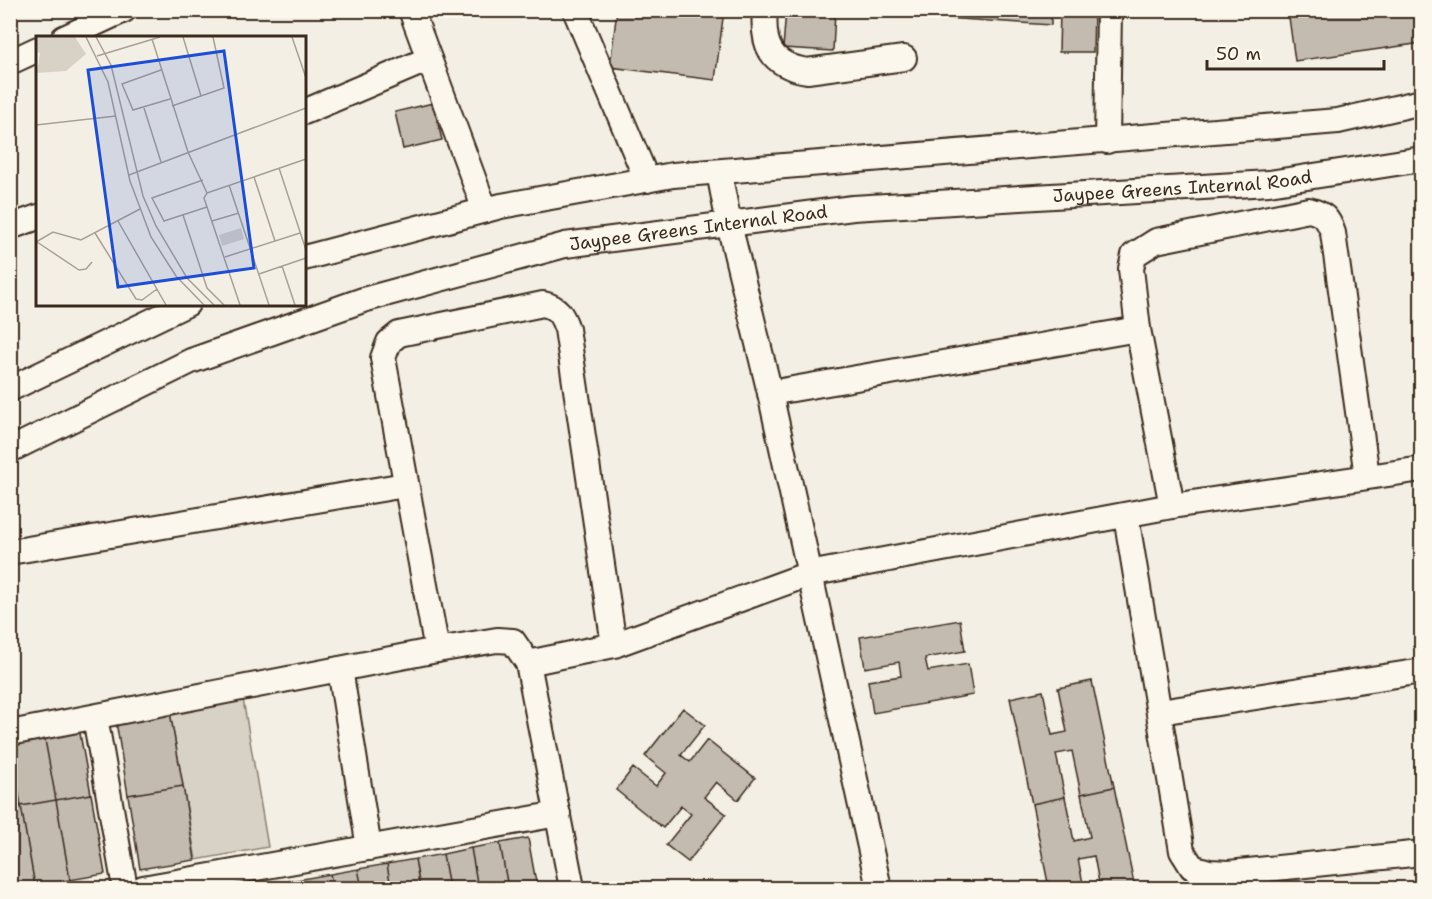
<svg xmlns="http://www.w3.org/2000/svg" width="1432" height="899" font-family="'Shantell Sans',sans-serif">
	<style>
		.green { fill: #d8d1c6; stroke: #8a7e72; stroke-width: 1.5 }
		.building { fill: #c3bbb0; stroke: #3b2a1e; stroke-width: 1.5 }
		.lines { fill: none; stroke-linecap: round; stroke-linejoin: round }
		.minor-casing { stroke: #3b2a1e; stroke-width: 28 }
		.minor { stroke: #fbf7ec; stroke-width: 24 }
		.labels { text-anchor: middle; stroke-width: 6; stroke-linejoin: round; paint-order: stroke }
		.street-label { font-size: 18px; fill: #3b2a1e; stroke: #fbf7ec }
		.inset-road { fill: none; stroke: #a9a095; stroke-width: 1.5 }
		.view { fill: #1d4ed8; fill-opacity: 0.15; stroke: #1d4ed8; stroke-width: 3 }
		.inset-edge { fill: none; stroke: #3b2a1e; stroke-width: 3 }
	</style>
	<rect width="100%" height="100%" fill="#f3efe4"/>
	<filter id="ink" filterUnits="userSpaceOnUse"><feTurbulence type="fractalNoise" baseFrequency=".0167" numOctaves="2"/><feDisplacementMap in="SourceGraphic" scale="12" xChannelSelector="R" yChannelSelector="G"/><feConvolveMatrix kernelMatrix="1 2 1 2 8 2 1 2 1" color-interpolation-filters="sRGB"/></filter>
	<g filter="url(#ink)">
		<path class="green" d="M243,699L268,847L196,860L170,712Z"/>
		<path class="building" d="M617,10H724L715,80L610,67Z
			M786,10H1051V25L835,11L833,51L783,48Z
			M1060,10H1094L1093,52H1059Z
			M1288,10H1422V43L1295,61Z
			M433,103L442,140L403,149L395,112Z
			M960,620L965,651L925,658L928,671L968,664L973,695L873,713L868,681L901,676L899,662L865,668L860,637Z
			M1092,681L1114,787L1081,794L1072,751L1056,754L1065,797L1032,804L1010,698L1043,691L1052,735L1067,732L1058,688Z
			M683,708L705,725L681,755L690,762L707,740L755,778L738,800L716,782L704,797L726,814L688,862L666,845L691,814L681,806L663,828L616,790L633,768L656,786L666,773L645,756Z
			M170,712L183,786L128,795L116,721Z
			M79,728L91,794L56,800L44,734Z
			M44,734L56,800L21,806L10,740Z
			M10,745L21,806L10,808Z
			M183,786L195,860L140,869L128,795Z
			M1114,787L1135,888H1100L1094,856L1078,859L1084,888H1049L1032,804L1065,797L1074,841L1090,837L1081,794Z
			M91,794L105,874L70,880L56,800Z
			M56,800L70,880L35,886L21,806Z
			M21,806L35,886L10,888V808Z
			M528,838L537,888H508L500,843Z
			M500,843L508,888H478L471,848Z
			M471,848L478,888H449L443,854Z
			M443,854L449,888H420L415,859Z
			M415,859L420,888H391L387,864Z
			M387,864L391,888H362L358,869Z
			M358,869L362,888H333L330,874Z
			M330,874L333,888H303L302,879Z
			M302,879L303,888H274L273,884Z"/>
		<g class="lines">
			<defs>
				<g id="minor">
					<path d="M411,10L485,210"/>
					<path d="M575,10L647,180"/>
					<path d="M765,10C762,45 770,65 807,71L904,58"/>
					<path d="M64,38L124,10"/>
					<path d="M10,62L38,49"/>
					<path d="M304,112L429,59"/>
					<path d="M1107,141L1109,10"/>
					<path d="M719,172L729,224L770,393L879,888"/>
					<path d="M10,227L38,217"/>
					<path d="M304,258L501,206L673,175L1338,121L1422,102"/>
					<path d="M10,389L187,304"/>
					<path d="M770,393L1138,329"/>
					<path id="s1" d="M10,450L191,361L363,300L565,245L853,208L1269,183L1422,159"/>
					<path d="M1172,506L1138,329L1131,269L1134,255L1156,241L1309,210C1324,214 1328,218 1333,233L1367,476"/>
					<path d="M1126,516L1182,851L1192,867L1209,872L1229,873L1422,853"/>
					<path d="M10,552L405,485"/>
					<path d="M437,650L383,358L389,342L399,334L543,304C558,307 562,315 567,329L614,645"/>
					<path d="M528,663L614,645L809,574L1172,506L1422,469"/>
					<path d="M340,669L369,848"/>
					<path d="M1160,712L1422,671"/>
					<path d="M95,717L125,888"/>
					<path d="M10,733L437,650L497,640L513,641L528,663L572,888"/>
					<path d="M143,888L558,814"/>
				</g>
			</defs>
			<use href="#minor" class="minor-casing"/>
			<use href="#minor" class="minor"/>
		</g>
	</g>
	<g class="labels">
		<g class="street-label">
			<text dy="6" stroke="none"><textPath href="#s1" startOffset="1214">Jaypee Greens Internal Road</textPath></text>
			<text dy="6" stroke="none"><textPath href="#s1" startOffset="728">Jaypee Greens Internal Road</textPath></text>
		</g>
	</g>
	<g transform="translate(36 36)">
		<rect width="270" height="270" fill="#f3efe4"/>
		<path d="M0,1H39L50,18L30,35L1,37L4,17L0,15ZM205,192L208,203L186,210L183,199Z" fill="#d8d1c6"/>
		<path class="inset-road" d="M50,1L72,46L94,145L115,201L140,240L168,269M60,1L75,29L107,160L120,190L151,242L178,269M147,1L165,60M256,1L270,42M116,3L152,116L171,157L168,162L204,269M61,20L124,1M125,34L86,48L97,74L134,63M136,70L188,52L177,1M108,72L125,126M0,89L80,80M243,132L270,214M93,139L270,72M218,141L239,205M167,144L116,162L128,185L171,171M193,149L233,269M171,157L270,123M147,179L171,252L188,269M82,185L130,269M176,185L203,177M59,197L100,263L106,264L121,253M0,206L17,196L45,204L104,173M1,206L43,234L50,233L56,226M189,221L264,197M246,230L259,269M223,238L270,222"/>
		<path class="view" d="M188,15L218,232L82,251L52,34Z"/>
		<rect width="270" height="270" class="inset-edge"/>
	</g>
	<rect width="1432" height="899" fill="none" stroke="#fbf7ec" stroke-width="36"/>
	<rect x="18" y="18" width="1396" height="863" fill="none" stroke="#3b2a1e" stroke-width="2" filter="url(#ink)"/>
	<path d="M1207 60v9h177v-9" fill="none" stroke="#3b2a1e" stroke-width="3"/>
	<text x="1216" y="60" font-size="18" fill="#3b2a1e" stroke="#fbf7ec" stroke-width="4.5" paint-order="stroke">50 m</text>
</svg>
